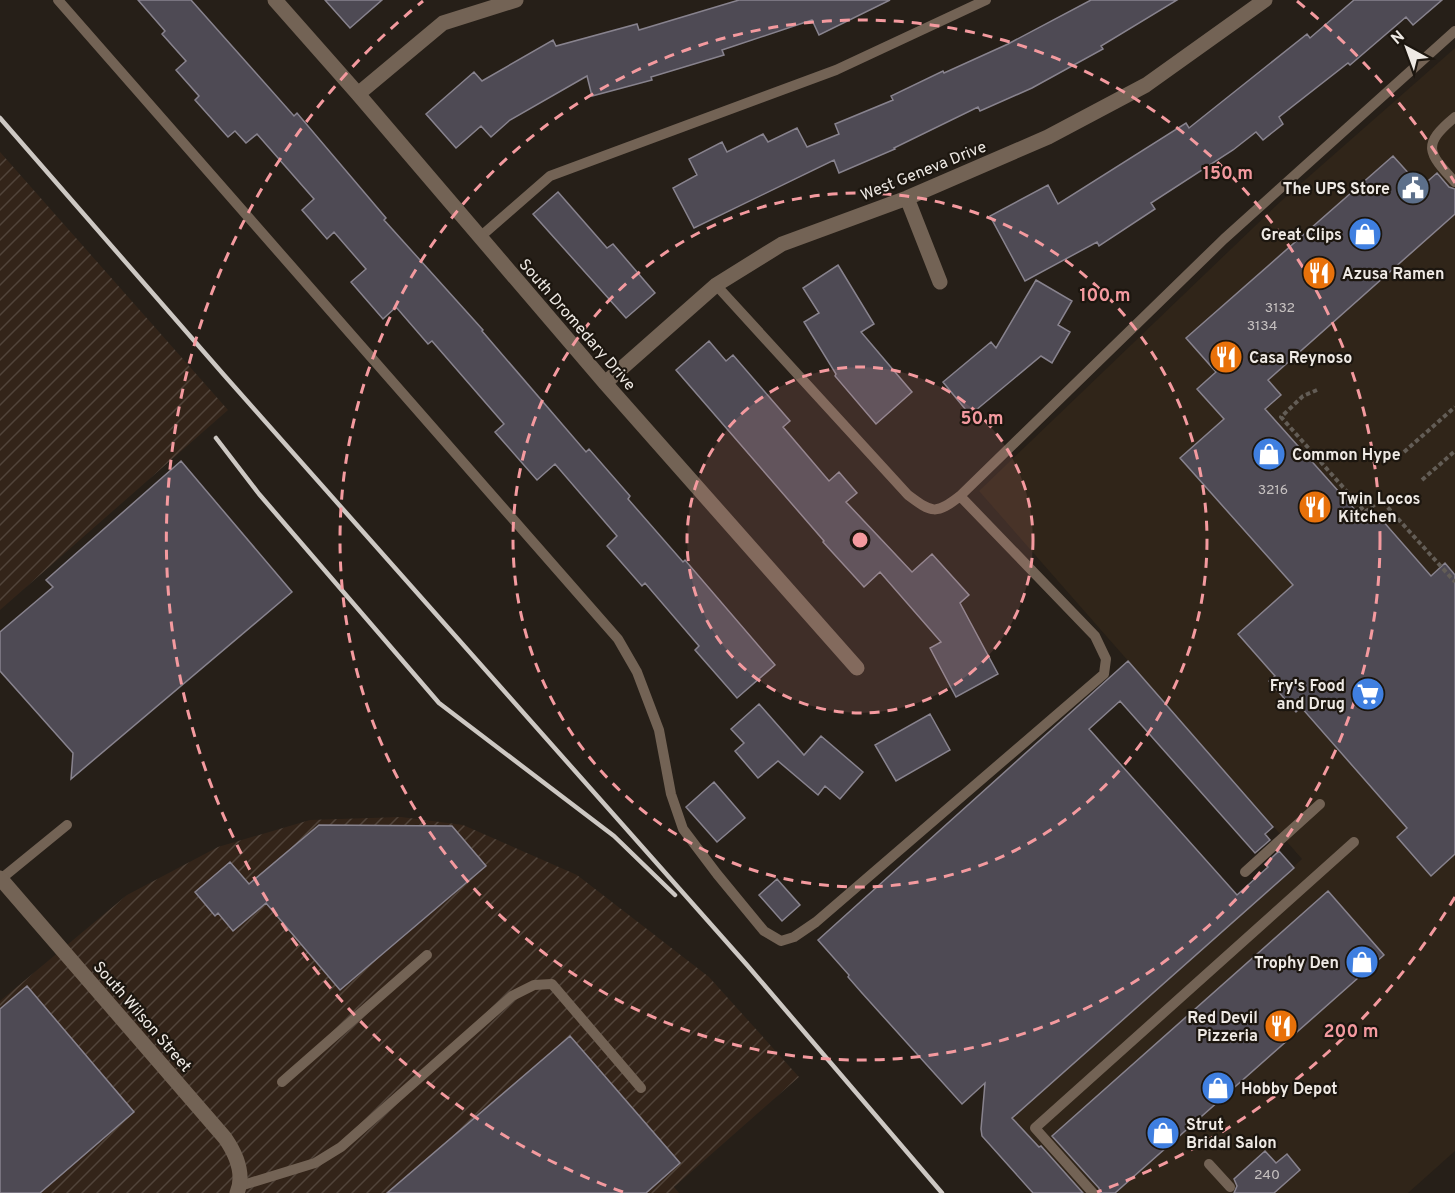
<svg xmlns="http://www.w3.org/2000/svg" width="1455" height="1193" font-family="Overpass,sans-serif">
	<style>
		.built { fill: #302519 }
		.industrial { fill: url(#industrial-furrows) }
		.building { fill: #4e4a54; stroke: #88838e; stroke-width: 1.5 }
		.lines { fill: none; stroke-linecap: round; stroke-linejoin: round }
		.path { stroke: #635d56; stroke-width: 4; stroke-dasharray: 4.5 3; stroke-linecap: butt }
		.service { stroke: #736355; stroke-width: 10 }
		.minor { stroke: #736355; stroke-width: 15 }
		.rail { stroke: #cdc8c3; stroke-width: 4.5 }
		.ring { fill: none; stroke: #f49a9f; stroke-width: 3; stroke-dasharray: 10 8 }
		.labels { text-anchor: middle; stroke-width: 4.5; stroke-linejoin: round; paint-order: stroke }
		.number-label { font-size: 14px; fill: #c6c1c0 }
		.street-label { font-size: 16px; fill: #eee9e4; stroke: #1c160f }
		.poi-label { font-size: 16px; font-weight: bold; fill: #eee9e4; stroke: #1c160f; text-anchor: start }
		.centre { fill: #f49a9f; stroke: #1c160f; stroke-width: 3 }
		.ring-label { font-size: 18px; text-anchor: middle; font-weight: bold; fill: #f49a9f; stroke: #1c160f; stroke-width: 4.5; stroke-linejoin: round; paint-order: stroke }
	</style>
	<defs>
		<pattern id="industrial-furrows" width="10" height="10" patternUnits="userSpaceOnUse" patternTransform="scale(1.5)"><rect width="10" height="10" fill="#332419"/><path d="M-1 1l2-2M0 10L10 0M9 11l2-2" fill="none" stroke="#51443a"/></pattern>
	</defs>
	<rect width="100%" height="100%" fill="#261f18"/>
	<path class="built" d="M1455,48V1151L1408,1193H1079L1012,1118L1302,859L979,491L1280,202Z"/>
	<path class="industrial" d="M0,152L228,410L0,610Z
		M401,817L463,825L577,875L709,977L799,1077L674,1187L679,1193H0V1001L127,895L218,847L310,820Z"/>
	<path class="building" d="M138,0H191L294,116L297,113L386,218L384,220L483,330L482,331L586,452L589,449L630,496L628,499L683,562L685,560L775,665L737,698L695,650L699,646L645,583L642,586L607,546L617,536L555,464L537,480L495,432L504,424L432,341L428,344L396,307L383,319L351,282L366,269L334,232L327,239L302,210L314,199L257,134L246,143L235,131L228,137L195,100L199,96L176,70L186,61L162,34L165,31Z
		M325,0H382L350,28Z
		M739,0H890L819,35L812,20L722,50L724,55L651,77L652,80L592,96L587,76L510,120L491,137L481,126L456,148L426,114L474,72L482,81L553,40L556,46L637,24L639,30Z
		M1091,0H1177L1101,46L1103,49L1032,88L980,111L978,107L894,148L895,149L839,173L834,160L694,228L673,188L697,175L689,159L722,142L727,152L763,134L768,142L797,128L807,147L839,134L835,124L893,100L891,96L943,71L944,73L1008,44Z
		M1354,0H1442L1413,25L1406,17L1350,65L1348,63L1279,117L1283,124L1263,140L1256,132L1233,150L1151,203L1155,209L1099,246L1097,242L1025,281L990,216L1048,185L1058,204L1186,123L1189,128L1307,34L1310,38Z
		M1393,156L1421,187L1437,173L1449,187L1455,189V214L1268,380L1281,395L1265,409L1365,521L1375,512L1431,576L1445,563L1455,575V854L1431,876L1397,837L1407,828L1301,707L1296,712L1269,681L1275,676L1238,634L1293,585L1180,458L1224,419L1197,389L1216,372L1186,338Z
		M558,192L607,248L613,244L655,293L626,318L533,214Z
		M838,265L874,324L861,332L912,392L876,424L835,376L836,374L804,322L819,313L803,288Z
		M1036,280L1072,301L1058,325L1070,332L1052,363L1041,356L970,415L943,382L991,342L996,348Z
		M709,341L726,361L733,355L758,384L790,421L783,427L829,481L839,472L857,493L846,502L912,572L932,554L969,595L960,603L998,674L956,697L930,648L941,642L880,572L864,587L823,542L824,541L676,370Z
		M181,461L292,592L71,779L73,753L0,671V632L53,587L46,580Z
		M1128,661L1273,827L1265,834L1270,840L1255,853L1120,701L1089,729L1237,895L1268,867L1265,864L1279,851L1294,868L1012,1118L1039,1147L1041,1146L1083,1193H1033L982,1136L981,1129L985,1083L962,1104L862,993L848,977L849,975L818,940Z
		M759,704L804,755L821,736L863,772L840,799L825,786L818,795L778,761L758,778L735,751L744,743L731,729Z
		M930,714L950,750L896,781L875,745Z
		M714,782L745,818L717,842L686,807Z
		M319,825L452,826L486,866L340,990L266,903L233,931L218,913L215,916L195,892L230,862L249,884Z
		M777,879L800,905L782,921L759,895Z
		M1328,891L1384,955L1115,1193H1100L1099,1188L1052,1136Z
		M27,986L134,1112L40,1193H0V1009Z
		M570,1036L680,1163L646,1193H387Z
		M1265,1151L1276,1163L1287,1154L1300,1170L1274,1193H1234L1237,1186L1234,1179Z"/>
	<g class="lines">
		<path class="path" d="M1317,390L1303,396L1281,417L1365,512L1381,500L1455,582
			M1404,452L1455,407
			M1422,480L1455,451"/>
		<path class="service" d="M58,0L618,639L637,672L659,730L671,794L683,829L717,874L764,931L781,941L794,937L816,922L1104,674L1106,659L1095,636L960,496
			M1455,117C1421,145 1428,153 1455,182
			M480,237L550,176L836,70L986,0
			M716,285L908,495C932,513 936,515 960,496L1224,239L1455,31
			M1245,872L1320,804
			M1,879L67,825
			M282,1082L427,955
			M1209,1164L1230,1187
			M240,1186L315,1163L341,1147L512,996L534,985L552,984L641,1088
			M1093,1193L1035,1128L1354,842"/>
		<path class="minor" d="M275,0L358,94L605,383L857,668
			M358,94L443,23L516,0
			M907,198L940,282
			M605,383L716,285L782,244L907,198L1048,137L1146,85L1265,0
			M0,878L225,1138C236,1154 245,1174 237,1193"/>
		<path class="rail" d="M0,118L224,375L747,965L942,1193
			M216,438L259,494L439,703L614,836L675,895"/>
	</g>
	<circle cx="860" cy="540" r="173" fill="#f49a9f" fill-opacity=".12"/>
	<g class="ring">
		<circle cx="860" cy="540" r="173"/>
		<circle cx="860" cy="540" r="347"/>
		<circle cx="860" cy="540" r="520"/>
		<path d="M1455 897A694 694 0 0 1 1097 1192M623 1192A694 694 0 0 1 423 1M1297 1A694 694 0 0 1 1455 183"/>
	</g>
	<defs>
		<symbol id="civic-disc" viewBox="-11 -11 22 22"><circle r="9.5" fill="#5c6f8a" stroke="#1c160f"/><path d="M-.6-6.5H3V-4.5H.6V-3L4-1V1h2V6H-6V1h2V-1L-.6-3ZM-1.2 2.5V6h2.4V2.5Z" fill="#fff"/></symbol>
		<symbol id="shop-disc" viewBox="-11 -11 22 22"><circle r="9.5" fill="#3f7fe0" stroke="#1c160f"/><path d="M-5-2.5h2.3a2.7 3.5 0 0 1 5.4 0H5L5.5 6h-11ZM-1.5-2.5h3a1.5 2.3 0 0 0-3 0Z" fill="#fff"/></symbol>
		<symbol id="restaurant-disc" viewBox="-11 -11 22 22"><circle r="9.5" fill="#e8710a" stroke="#1c160f"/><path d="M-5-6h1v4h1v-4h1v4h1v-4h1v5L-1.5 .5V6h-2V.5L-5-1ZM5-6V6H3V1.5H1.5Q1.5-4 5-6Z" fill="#fff"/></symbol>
		<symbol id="supermarket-disc" viewBox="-11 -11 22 22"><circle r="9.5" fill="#3f7fe0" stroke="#1c160f"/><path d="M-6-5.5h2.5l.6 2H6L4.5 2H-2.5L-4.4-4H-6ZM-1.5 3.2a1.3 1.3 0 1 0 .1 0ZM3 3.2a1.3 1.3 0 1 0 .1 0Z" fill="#fff"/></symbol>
	</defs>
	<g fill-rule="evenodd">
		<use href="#civic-disc" x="1394" y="169" width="38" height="38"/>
		<use href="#shop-disc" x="1346" y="215" width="38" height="38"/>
		<use href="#restaurant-disc" x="1300" y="254" width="38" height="38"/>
		<use href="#restaurant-disc" x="1207" y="338" width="38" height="38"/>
		<use href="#shop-disc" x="1250" y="435" width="38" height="38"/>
		<use href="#restaurant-disc" x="1296" y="488" width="38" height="38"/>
		<use href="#supermarket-disc" x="1349" y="675" width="38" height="38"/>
		<use href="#shop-disc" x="1343" y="943" width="38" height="38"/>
		<use href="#restaurant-disc" x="1262" y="1007" width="38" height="38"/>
		<use href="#shop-disc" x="1199" y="1069" width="38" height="38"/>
		<use href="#shop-disc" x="1144" y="1114" width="38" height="38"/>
	</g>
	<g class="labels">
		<g class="number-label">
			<text x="1280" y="312">3132</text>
			<text x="1262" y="330">3134</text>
			<text x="1273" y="494">3216</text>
			<text x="1267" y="1179">240</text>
		</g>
		<g class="street-label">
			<text transform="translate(923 170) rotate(-22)" y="6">West Geneva Drive</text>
			<text transform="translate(578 324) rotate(49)" y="6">South Dromedary Drive</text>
			<text transform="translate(143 1016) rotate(49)" y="6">South Wilson Street</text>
		</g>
		<g class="poi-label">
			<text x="1390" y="194" text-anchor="end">The UPS Store</text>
			<text x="1342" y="240" text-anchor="end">Great Clips</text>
			<text x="1342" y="279">Azusa Ramen</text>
			<text x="1249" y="363">Casa Reynoso</text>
			<text x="1292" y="460">Common Hype</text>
			<text x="1338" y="504">Twin Locos<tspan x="1338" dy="18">Kitchen</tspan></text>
			<text x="1345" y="691" text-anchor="end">Fry's Food<tspan x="1345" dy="18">and Drug</tspan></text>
			<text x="1339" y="968" text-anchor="end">Trophy Den</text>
			<text x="1258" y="1023" text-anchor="end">Red Devil<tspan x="1258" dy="18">Pizzeria</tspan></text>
			<text x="1241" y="1094">Hobby Depot</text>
			<text x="1186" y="1130">Strut<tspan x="1186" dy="18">Bridal Salon</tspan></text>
		</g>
	</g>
	<circle cx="860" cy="540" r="9" class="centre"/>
	<g class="ring-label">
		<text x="1228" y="179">150 m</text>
		<text x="1105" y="301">100 m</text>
		<text x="982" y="424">50 m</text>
		<text x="1351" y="1037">200 m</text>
	</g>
	<g transform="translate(1407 48) rotate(319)" stroke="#1c160f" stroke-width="4.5" paint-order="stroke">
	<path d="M0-4.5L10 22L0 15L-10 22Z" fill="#eee9e4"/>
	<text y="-9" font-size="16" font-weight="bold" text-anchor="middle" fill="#eee9e4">N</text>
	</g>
</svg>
